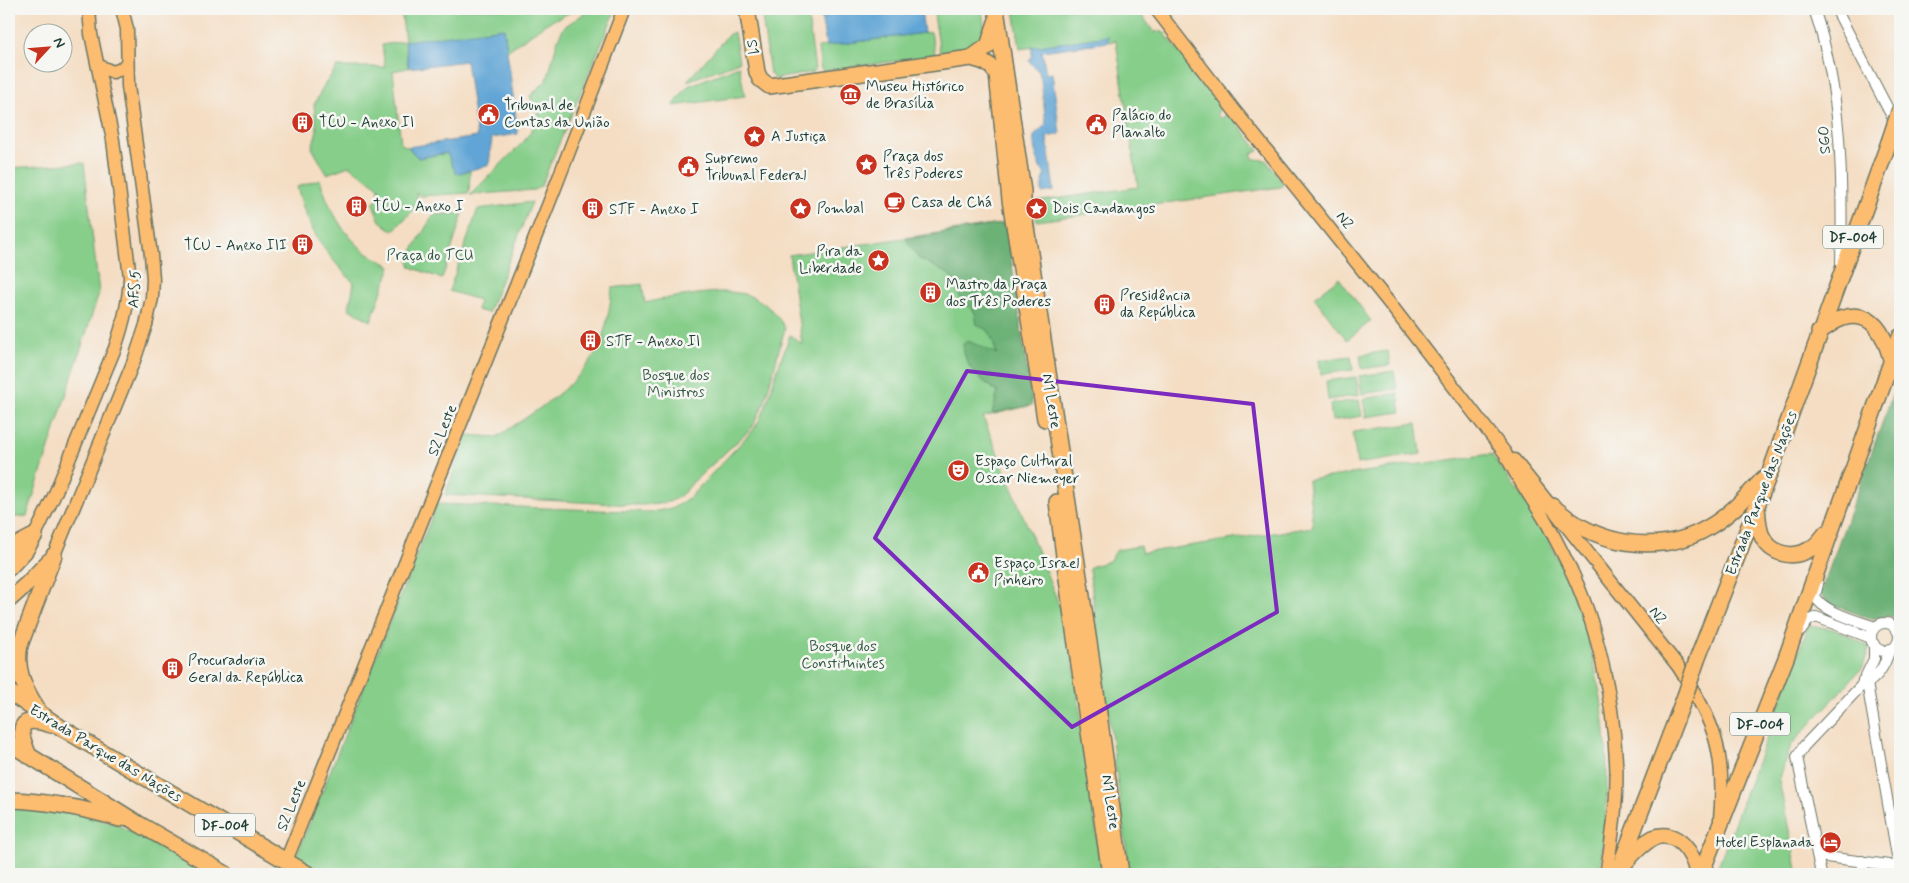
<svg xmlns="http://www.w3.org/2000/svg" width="1909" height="883" font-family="Mynerve,sans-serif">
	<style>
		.green { fill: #86ce8a; stroke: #52865f }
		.forest { fill: #6cb176; stroke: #467755 }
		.water { fill: #60a5d5; stroke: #407184 }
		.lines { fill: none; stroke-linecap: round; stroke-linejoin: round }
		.minor-casing { stroke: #6a7566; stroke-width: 12 }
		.major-casing { stroke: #6a7566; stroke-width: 15 }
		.highway-casing { stroke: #6a7566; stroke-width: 18 }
		.minor { stroke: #fff; stroke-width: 10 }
		.major { stroke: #fcbd6f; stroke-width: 12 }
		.highway { stroke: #fcbd6f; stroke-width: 15 }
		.highway-bridge-casing { stroke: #6a7566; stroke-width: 18; stroke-linecap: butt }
		.highway-bridge { stroke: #fcbd6f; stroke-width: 15 }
		.marked { fill: none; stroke: #7b2cbf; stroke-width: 4; stroke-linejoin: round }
		.labels { text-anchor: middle; stroke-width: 5; stroke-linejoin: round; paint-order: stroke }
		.shield { fill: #f6f6f2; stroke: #60746d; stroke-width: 1 }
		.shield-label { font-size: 14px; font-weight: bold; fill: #1f3d34 }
		.street-label { font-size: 15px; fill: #1f3d34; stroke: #f6f6f2 }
		.poi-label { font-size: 15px; fill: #1f3d34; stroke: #f6f6f2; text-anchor: start }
		.park-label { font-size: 15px; fill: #345a45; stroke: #f6f6f2 }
	</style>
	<rect width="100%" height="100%" fill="#f6f6f2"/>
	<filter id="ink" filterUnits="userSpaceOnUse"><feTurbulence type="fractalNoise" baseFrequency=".02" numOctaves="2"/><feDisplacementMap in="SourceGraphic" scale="10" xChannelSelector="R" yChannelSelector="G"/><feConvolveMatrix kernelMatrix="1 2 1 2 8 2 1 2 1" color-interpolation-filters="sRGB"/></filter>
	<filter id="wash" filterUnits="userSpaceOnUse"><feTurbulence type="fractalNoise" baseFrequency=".0096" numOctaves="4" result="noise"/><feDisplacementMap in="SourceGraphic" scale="20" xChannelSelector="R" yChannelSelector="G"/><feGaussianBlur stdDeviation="1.12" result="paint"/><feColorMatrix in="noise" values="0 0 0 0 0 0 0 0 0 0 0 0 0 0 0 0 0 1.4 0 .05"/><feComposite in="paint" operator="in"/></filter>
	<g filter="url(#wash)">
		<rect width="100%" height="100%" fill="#f4ddc3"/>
		<path class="green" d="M401,9H578L547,23L507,51L504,28L405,42L408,68L393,71L401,144L408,147L418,158L447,153L456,173L470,171L469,193L420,196L416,192L419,204L393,231L380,221L373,204L379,196V187L349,166L327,174L312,148L317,130L314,105L323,87L337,67H385L382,45L405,41Z
			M591,9H616L541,186L534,190L470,195L525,140L540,117L530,96L547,80L558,39L564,27Z
			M761,9H807L815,70L814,72L775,79L770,74Z
			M933,9H982L986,40L976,50L945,54L940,52Z
			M1014,9H1143L1138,10L1154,32L1163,31L1221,104L1217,115L1222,119L1228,111L1259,151L1251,154L1254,159L1266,160L1283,183L1281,187L1037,221L1034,202L1138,187L1116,41L1108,42L1107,37L1020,49Z
			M734,32L739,62L687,81L728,35Z
			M931,32L935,54L933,56L823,71L821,69L818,49L819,47Z
			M739,66L745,96L673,106L688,86Z
			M84,163L99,293L27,516L9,518V168Z
			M320,179C328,207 341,231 363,250C371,257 382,261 391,266L371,321L349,309L354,283C322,250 309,231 297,187Z
			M532,202L488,313L477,310L479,300L449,291L478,209Z
			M463,213L442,279L411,267L408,258L433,215Z
			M1006,223L1032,405L983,417L1069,629L1102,874H325L296,857L437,504L651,512L673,508L690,497L754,429C766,411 770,393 776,373C780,360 786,348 790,335L802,344L789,255Z
			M1339,278L1371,321L1347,340L1314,297Z
			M642,284L645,303C660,299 675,297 691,295C732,289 761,288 785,328L765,401L752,428L693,482C675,506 663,504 636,505L445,495L467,435L497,437C532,413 583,384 600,344C607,326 610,307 612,288Z
			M1388,351L1390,365L1362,369L1360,355Z
			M1351,356L1353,370L1321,374L1319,360Z
			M1394,371L1397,389L1362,394L1359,376Z
			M1356,377L1359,395L1328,400L1326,381Z
			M1398,393L1401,412L1366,417L1363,399Z
			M1359,400L1362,416L1332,421L1330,404Z
			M1417,423L1421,454L1357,464L1353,432Z
			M1491,454C1505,474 1520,493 1533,513C1576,582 1601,665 1606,746C1609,789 1605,832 1599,874H1130L1089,569L1090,567L1109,561L1117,550L1140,546L1142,553L1313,527L1308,480Z
			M1809,625L1837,630L1869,647L1863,667L1791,745L1779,781L1798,874H1715Z
			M9,806L69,810L116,824L211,874H9Z"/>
		<path class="forest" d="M1006,223L1032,405L992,414L998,392C979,378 965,370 963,344L968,341L997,354L989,331L977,325L975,313L961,299L950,275L918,258L906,239Z
			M1900,374V618L1889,616L1871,619L1828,603L1820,594Z"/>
		<path class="water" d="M820,9H921L924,33L826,46Z
			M504,28L518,134L492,138L489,165L456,174L447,153L418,158L408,147L477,137L466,61L409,68L405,41Z
			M1108,36V42L1042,51L1046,74L1052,73L1060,134L1047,137L1054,191L1042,193V184L1045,176L1043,171L1040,168C1037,154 1033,151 1034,136L1046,124L1041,79L1039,72L1029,61L1032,56V47Z"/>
	</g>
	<g filter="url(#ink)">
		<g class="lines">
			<defs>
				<path id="minor" d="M1814,9C1842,91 1843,178 1841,265
					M1836,9L1900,132
					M1818,584L1815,596C1822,612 1859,621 1875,627
					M1871 637a14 14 0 1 1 28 0a14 14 0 1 1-28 0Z
					M1801,631L1808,621L1816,617L1871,638
					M1863,680L1867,683L1899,867
					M1862,686C1878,679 1885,665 1890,649
					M1818,856L1889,865L1900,868
					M1862,861L1864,874
					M1821,874L1797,757L1804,746L1861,686L1874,659V644"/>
				<path id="major" d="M1156,9L1234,110L1390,304L1505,453C1517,479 1534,501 1548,525C1555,538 1562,552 1569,566C1597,623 1613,697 1616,761C1618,794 1612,841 1606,874
					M99,66L113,72L121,69L127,63
					M1514,460L1678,666C1715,722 1726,752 1720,819
					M35,535L54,496L115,348C123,325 129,302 130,277L113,140L91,34L89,9
					M54,555L135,358L146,325L152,298L153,279L151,255L128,86L127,29L122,9
					M286,861L553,193L624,9"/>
				<path id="highway" d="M747,9L757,72L760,79L769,86L971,58L988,46L996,22
					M996,9L1023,191V207L1090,649L1121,874
					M971,58C983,61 990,63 997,74L1010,200L1045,419
					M1819,332C1827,327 1835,320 1843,318C1873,309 1885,336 1891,359
					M1057,502L1072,617L1110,874
					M1552,506C1561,513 1570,521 1580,526C1619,548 1670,551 1709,527C1730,515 1747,496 1764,478
					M1757,507C1758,516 1758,525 1761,534C1770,555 1794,561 1813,547C1818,544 1822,538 1826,533
					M9,549L32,537
					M9,568L25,551L35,535
					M9,600L29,582L49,561
					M1697,660L1770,472L1889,142
					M9,692L60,727L308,874
					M37,708C24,688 15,669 20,645L54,555
					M9,743L139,824L226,874
					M29,756C18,729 16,714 51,725
					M9,800C47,801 83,808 120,819
					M1624,864C1632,855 1641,844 1653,838C1677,828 1694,854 1697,874
					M1617,874L1685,696
					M1701,874L1786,658L1900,337"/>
			</defs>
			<use href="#minor" class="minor-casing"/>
			<use href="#major" class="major-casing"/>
			<use href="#highway" class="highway-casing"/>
			<use href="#minor" class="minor"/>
			<use href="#major" class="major"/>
			<use href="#highway" class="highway"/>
			<defs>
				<path id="highway-bridge" d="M1889,142L1900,109
					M1685,696L1697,660"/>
			</defs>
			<use href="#highway-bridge" class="highway-bridge-casing"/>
			<use href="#highway-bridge" class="highway-bridge"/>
		</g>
	</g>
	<path class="marked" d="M967,371L1253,404L1277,612L1072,727L875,538Z"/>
	<defs>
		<symbol id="museum-disc" viewBox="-11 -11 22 22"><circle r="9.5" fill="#c8321e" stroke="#f6f6f2"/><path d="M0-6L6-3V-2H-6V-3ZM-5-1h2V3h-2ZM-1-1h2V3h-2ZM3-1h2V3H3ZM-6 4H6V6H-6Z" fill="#fff"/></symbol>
		<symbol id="civic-disc" viewBox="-11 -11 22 22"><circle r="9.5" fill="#c8321e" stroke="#f6f6f2"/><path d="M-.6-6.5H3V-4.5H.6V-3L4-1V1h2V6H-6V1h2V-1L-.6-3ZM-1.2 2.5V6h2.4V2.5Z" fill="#fff"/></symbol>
		<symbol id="building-disc" viewBox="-11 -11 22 22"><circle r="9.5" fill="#c8321e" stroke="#f6f6f2"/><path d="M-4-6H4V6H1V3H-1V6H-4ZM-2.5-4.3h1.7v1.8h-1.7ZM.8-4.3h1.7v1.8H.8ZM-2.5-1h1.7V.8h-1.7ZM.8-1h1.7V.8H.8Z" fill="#fff"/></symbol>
		<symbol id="sight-disc" viewBox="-11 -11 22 22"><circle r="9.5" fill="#c8321e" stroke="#f6f6f2"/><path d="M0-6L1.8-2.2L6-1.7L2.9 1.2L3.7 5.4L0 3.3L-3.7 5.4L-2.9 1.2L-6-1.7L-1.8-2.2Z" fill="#fff"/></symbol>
		<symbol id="cafe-disc" viewBox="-11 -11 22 22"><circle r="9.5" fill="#c8321e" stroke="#f6f6f2"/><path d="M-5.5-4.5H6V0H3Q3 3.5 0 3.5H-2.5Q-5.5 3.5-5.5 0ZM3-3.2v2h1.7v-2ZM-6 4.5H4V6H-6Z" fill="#fff"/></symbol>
		<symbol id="theatre-disc" viewBox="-11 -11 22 22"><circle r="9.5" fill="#c8321e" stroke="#f6f6f2"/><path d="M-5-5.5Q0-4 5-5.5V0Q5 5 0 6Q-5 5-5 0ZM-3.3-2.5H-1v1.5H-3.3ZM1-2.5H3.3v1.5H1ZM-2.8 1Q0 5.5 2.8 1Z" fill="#fff"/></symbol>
		<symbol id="hotel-disc" viewBox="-11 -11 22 22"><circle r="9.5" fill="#c8321e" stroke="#f6f6f2"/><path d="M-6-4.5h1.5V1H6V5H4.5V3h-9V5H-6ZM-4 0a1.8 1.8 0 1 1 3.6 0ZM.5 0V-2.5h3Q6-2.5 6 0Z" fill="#fff"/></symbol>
	</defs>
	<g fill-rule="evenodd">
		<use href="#museum-disc" x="838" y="82" width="25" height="25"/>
		<use href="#civic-disc" x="476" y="102" width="25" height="25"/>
		<use href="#building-disc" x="290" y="110" width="25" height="25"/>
		<use href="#civic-disc" x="1084" y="112" width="25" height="25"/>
		<use href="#sight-disc" x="742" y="124" width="25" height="25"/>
		<use href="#sight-disc" x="854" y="152" width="25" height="25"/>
		<use href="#civic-disc" x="676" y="154" width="25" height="25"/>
		<use href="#cafe-disc" x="882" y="190" width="25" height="25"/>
		<use href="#building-disc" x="344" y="194" width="25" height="25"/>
		<use href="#sight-disc" x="788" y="196" width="25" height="25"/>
		<use href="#sight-disc" x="1024" y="196" width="25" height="25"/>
		<use href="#building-disc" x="580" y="196" width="25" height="25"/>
		<use href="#building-disc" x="290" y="232" width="25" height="25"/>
		<use href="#sight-disc" x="866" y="248" width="25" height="25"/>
		<use href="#building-disc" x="918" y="280" width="25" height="25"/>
		<use href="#building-disc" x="1092" y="292" width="25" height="25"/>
		<use href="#building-disc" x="578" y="328" width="25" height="25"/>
		<use href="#theatre-disc" x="946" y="458" width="25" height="25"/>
		<use href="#civic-disc" x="966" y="560" width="25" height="25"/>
		<use href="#building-disc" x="160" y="656" width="25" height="25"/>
		<use href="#hotel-disc" x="1818" y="830" width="25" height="25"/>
	</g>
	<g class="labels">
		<g class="shield">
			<rect x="1823" y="225.5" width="60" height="23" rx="4"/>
			<rect x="1730" y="712.5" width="60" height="23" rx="4"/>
			<rect x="195" y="813.5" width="60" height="23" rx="4"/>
		</g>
		<g class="shield-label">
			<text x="1853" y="242">DF-004</text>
			<text x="1760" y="729">DF-004</text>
			<text x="225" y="830">DF-004</text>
		</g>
		<g class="street-label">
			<text transform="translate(753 47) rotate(81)" y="5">S1</text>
			<text transform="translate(1824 140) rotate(-94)" y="5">SGO</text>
			<text transform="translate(1345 220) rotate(52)" y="5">N2</text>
			<text transform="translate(134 289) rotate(-86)" y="5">AFS 5</text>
			<text transform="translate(1052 401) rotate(81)" y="5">N1 Leste</text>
			<text transform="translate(442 430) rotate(-68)" y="5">S2 Leste</text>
			<text transform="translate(1761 493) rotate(-69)" y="5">Estrada Parque das Nações</text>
			<text transform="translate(1658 615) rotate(52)" y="5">N2</text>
			<text transform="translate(106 753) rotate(31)" y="5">Estrada Parque das Nações</text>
			<text transform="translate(1111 802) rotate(82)" y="5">N1 Leste</text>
			<text transform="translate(291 805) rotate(-68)" y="5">S2 Leste</text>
		</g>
		<g class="poi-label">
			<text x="866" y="91">Museu Histórico<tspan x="866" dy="17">de Brasília</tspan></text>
			<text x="504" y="110">Tribunal de<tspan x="504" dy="17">Contas da União</tspan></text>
			<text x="1112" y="120">Palácio do<tspan x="1112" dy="17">Planalto</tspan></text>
			<text x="319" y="127">TCU - Anexo II</text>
			<text x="771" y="141">A Justiça</text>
			<text x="883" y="161">Praça dos<tspan x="883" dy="17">Três Poderes</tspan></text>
			<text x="705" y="163">Supremo<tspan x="705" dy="17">Tribunal Federal</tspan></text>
			<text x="911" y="207">Casa de Chá</text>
			<text x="373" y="211">TCU - Anexo I</text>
			<text x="817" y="213">Pombal</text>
			<text x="1052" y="213">Dois Candangos</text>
			<text x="609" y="214">STF - Anexo I</text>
			<text x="287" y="250" text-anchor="end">TCU - Anexo III</text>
			<text x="862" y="256" text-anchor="end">Pira da<tspan x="862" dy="17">Liberdade</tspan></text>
			<text x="946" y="289">Mastro da Praça<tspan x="946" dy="17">dos Três Poderes</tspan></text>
			<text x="1120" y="300">Presidência<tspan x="1120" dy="17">da República</tspan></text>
			<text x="606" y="346">STF - Anexo II</text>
			<text x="975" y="466">Espaço Cultural<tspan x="975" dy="17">Oscar Niemeyer</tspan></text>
			<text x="994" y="568">Espaço Israel<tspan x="994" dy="17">Pinheiro</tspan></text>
			<text x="188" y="665">Procuradoria<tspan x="188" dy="17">Geral da República</tspan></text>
			<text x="1814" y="847" text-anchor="end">Hotel Esplanada</text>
		</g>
		<g class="park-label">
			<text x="430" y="260">Praça do TCU</text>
			<text x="676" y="380">Bosque dos<tspan x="676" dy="17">Ministros</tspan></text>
			<text x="843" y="651">Bosque dos<tspan x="843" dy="17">Constituintes</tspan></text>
		</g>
	</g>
	<rect width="1909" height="883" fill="none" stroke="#f6f6f2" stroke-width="30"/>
	<g transform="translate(48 48) rotate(64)"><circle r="24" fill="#f6f6f2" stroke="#a0aca6"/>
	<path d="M0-4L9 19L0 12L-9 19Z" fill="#c8321e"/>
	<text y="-8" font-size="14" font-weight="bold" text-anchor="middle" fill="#1f3d34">N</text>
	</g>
</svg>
